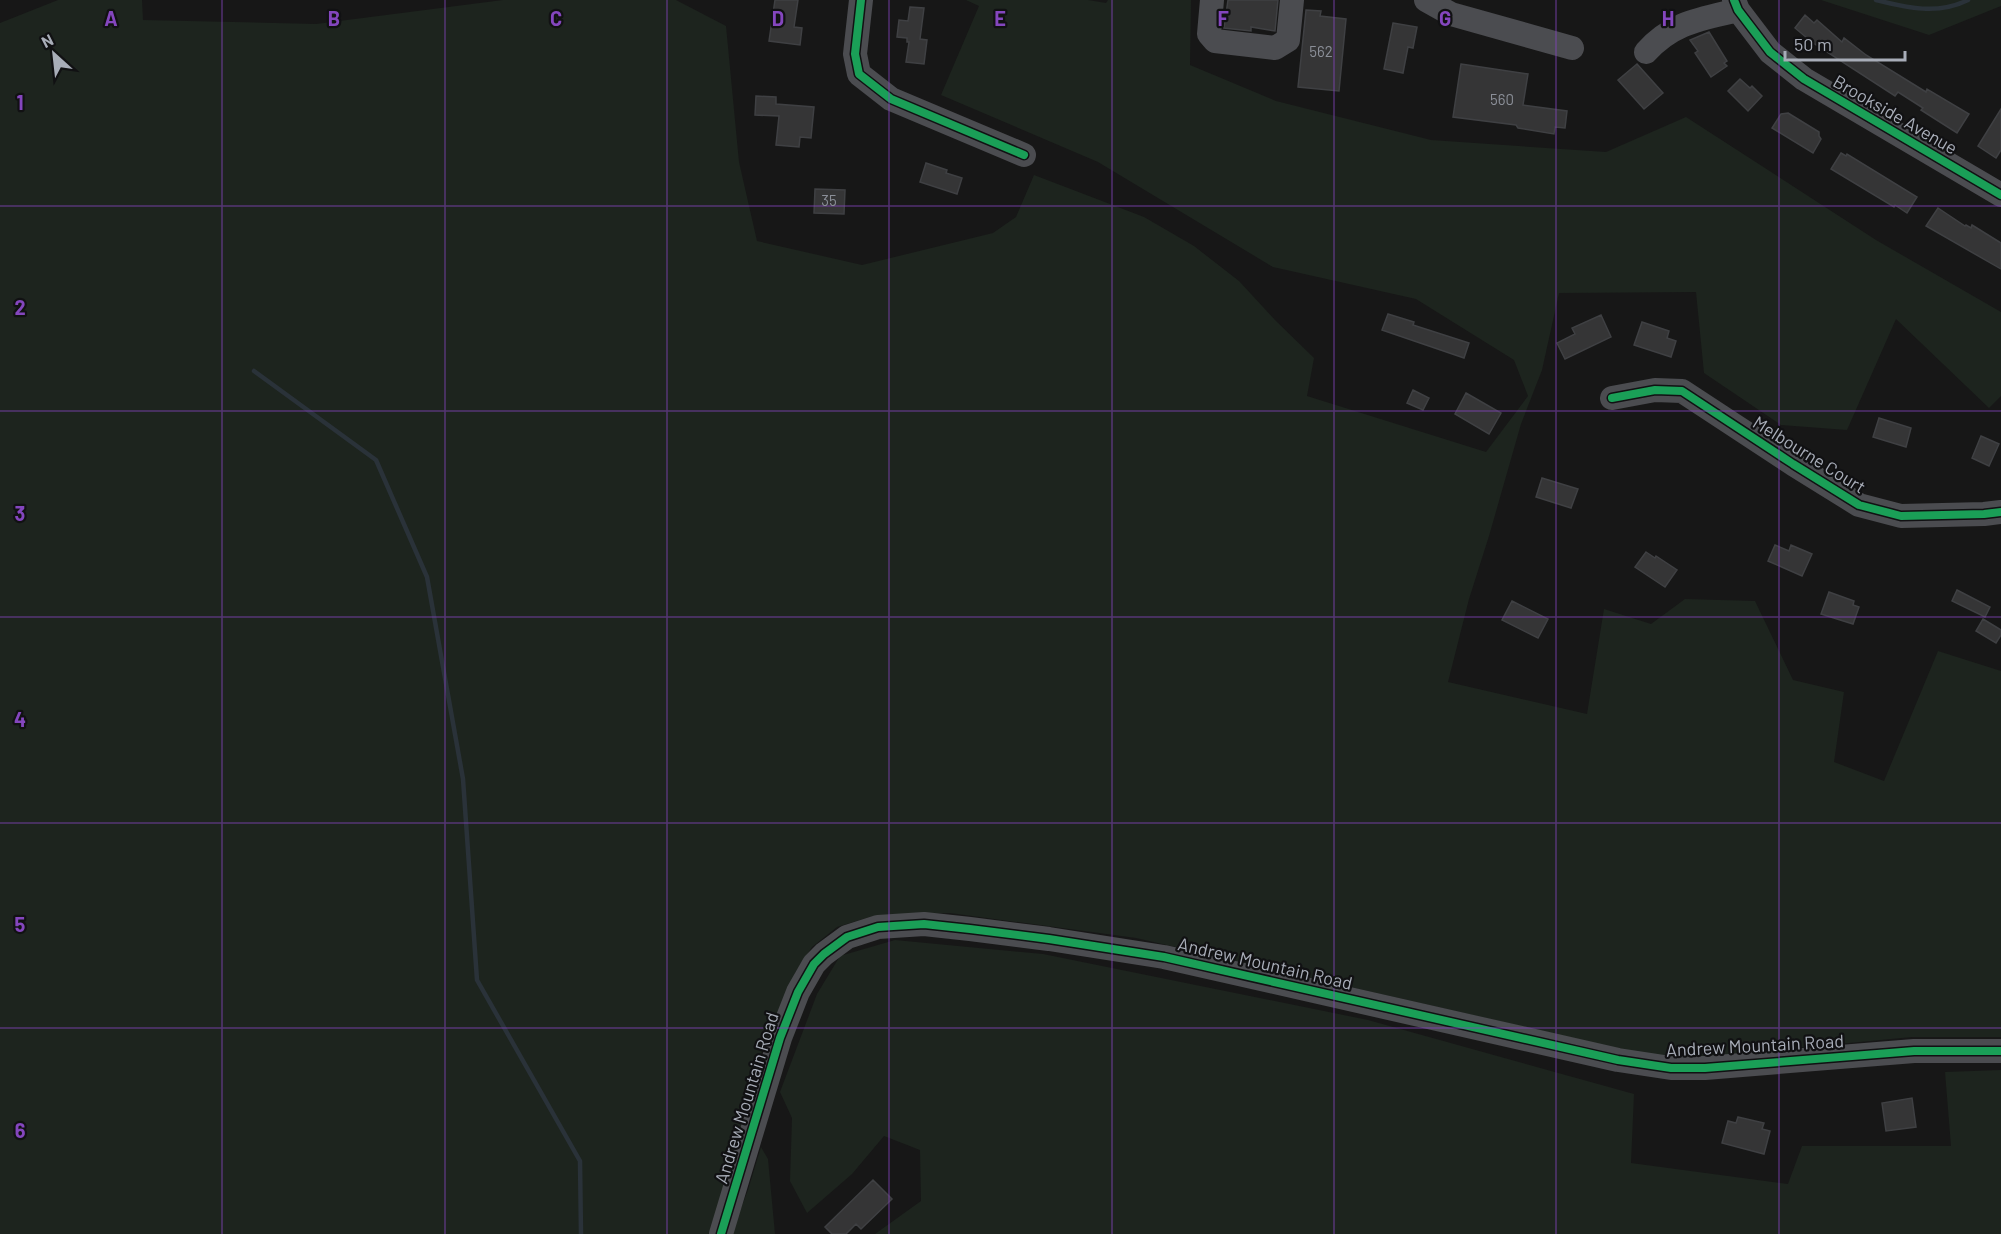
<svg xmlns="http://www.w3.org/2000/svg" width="2001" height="1234" font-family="Barlow,sans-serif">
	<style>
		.green { fill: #1d241e }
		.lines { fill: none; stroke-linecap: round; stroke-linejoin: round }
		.stream { stroke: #2a3239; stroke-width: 4.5 }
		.building { fill: #353536; stroke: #3f4043; stroke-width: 1.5 }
		.minor { stroke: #4b4c50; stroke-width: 24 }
		.cycleway-casing { stroke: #111113; stroke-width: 11 }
		.cycleway { stroke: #1a9f57; stroke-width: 8 }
		.grid { fill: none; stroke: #8446be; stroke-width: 1.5; stroke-opacity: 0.55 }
		.labels { text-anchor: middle; stroke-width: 4.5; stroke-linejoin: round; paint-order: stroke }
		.number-label { font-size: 15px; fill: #8b8f98 }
		.street-label { font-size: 18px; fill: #a8adb8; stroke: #111113 }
		.grid-label { font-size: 20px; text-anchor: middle; font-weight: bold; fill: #8446be; stroke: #111113; stroke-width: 4.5; stroke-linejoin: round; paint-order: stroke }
	</style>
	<rect width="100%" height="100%" fill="#171717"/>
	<path class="green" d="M58,0H142L143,20L316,24L503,0H676L726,26L739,162L757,241L862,265L993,233L1016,217L1034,175L1144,217L1194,246L1239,281L1275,320L1314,358L1307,396L1486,452L1528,396L1514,360L1416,299L1273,267L1098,162L941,95L979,6L966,0H1088L1106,3L1108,0H1191L1190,65L1276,101L1431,140L1606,152L1686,117L1876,240L2001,312V396L1989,408L1896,319L1847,430L1781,425L1704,373L1696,292L1559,293L1542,370L1521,424L1489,536L1469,599L1448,682L1587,714L1604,609L1651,624L1685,599L1755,601L1793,680L1844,692L1834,762L1884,781L1938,651L2001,671V1037H1912L1712,1056H1652L1136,938L950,913L873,916L837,927L812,947L795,973L764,1044L711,1234H0V23Z
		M1821,0H2001V6L1929,35Z
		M895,940L1043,954L1368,1020L1634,1094L1631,1163L1788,1184L1802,1146H1951L1945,1072L2001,1070V1234H875L921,1201L920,1150L884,1136L852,1174L807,1213L790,1181L792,1118L780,1092L817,994L840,956Z
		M761,1147L768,1159L775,1234H731L748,1190Z"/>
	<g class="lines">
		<path class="stream" d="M1876,0C1908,8 1938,15 1968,0
			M254,371L376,460L427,577L463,779L477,980L580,1161L581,1234"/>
	</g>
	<path class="building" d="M775,0H798L794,27L802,28L800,45L769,41Z
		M1228,0H1278L1275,31L1251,27V31L1224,28Z
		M910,7L924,8L920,39L927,40L924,64L906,62L909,42H907V38L897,37L899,20L908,21Z
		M1306,10L1321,11L1320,16L1346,19L1339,91L1298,87Z
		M1805,15L1814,23L1817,20L1842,42L1844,38L1866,55L1926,92L1927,89L1969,114L1957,133L1921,110L1923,108L1898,92L1895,96L1813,43L1795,28Z
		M1393,23L1417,27L1413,48L1408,47L1403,73L1384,69Z
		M1709,32L1727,61L1724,63L1727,66L1711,77L1695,53L1698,51L1690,40Z
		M1461,64L1528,74L1523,105L1567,111L1565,128L1555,127L1554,134L1518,128L1516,125L1453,117Z
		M1637,64L1663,93L1644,109L1618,80Z
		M1740,79L1750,88L1752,86L1762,96L1748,111L1728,91Z
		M756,96L776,97V104L814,107L811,138L800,137L799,147L776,145L779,116L755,115Z
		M2001,109V150L1996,158L1978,146Z
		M1788,113L1819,132V136L1821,139L1813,153L1772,128L1781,114Z
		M1841,153L1846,156L1847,154L1917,197L1907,213L1895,205L1894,207L1831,169Z
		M926,163L947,170L946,173L962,178L957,194L920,182Z
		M815,189L845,190L844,214L814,213Z
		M1938,208L1965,226L1966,225L1971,228L1972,225L2001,243V269L1926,226Z
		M1388,314L1414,322L1413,325L1469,343L1464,358L1382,330Z
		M1601,315L1611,337L1565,359L1557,343L1575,334L1572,328Z
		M1642,322L1669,331L1667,338L1676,341L1671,357L1634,345Z
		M1413,390L1429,398L1423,410L1407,403Z
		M1466,393L1501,413L1489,434L1455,414Z
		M1879,418L1911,428L1906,447L1873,437Z
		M1981,436L1999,444L1989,466L1972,458Z
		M1542,478L1578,489L1571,508L1536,497Z
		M1775,545L1789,551L1791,545L1812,554L1802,576L1768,561Z
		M1646,552L1655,558L1656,556L1677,570L1665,587L1635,567Z
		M1957,590L1990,607L1985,617L1952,601Z
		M1829,592L1854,601L1853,605L1859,607L1853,624L1821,614Z
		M1512,601L1548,619L1538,638L1502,620Z
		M1983,619L2001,630V635L1996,643L1976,631Z
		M1912,1098L1916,1127L1886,1131L1882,1103Z
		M1738,1117L1764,1123L1762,1129L1770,1131L1764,1154L1722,1143L1728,1121L1736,1123Z
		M873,1180L892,1199L861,1229L856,1224L846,1234H832L825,1227Z"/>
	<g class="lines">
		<path class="minor" d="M861,0L855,54L859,74L891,99L1024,155
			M1212,0L1209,34L1215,41L1275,48L1288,40L1292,0
			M1426,0L1451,14L1572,48
			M1734,0L1738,10L1770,52L1804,79L2001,195
			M1646,52C1673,22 1701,19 1738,10
			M1612,398L1655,390L1682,391L1793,464L1859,505L1901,516L1984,514L2001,512
			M721,1234L780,1038L798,992L814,964L824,954L847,937L878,927L924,924L970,929L1049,939L1164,957L1618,1060L1671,1068H1705L1914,1051H2001"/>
		<defs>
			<path id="cycleway" d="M861,0L855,54L859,74L891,99L1024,155
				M1734,0L1738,10L1770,52L1804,79L2001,195
				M1612,398L1655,390L1682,391L1793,464L1859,505L1901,516L1984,514L2001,512
				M721,1234L780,1038L798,992L814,964L824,954L847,937L878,927L924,924L970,929L1049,939L1164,957L1618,1060L1671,1068H1705L1914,1051H2001"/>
		</defs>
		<use href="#cycleway" class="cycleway-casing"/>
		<use href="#cycleway" class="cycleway"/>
	</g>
	<path class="grid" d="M222,0V1234M445,0V1234M667,0V1234M889,0V1234M1112,0V1234M1334,0V1234M1556,0V1234M1779,0V1234M0,206H2001M0,411H2001M0,617H2001M0,823H2001M0,1028H2001"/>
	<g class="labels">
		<g class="number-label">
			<text x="1321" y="57">562</text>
			<text x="1502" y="105">560</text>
			<text x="829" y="206">35</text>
		</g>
		<g class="street-label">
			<text transform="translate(1895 115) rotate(30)" y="6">Brookside Avenue</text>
			<text transform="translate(1809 455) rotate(32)" y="6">Melbourne Court</text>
			<text transform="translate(1265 964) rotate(13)" y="6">Andrew Mountain Road</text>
			<text transform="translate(1755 1046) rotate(-3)" y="6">Andrew Mountain Road</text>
			<text transform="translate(747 1098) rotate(-73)" y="6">Andrew Mountain Road</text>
		</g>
	</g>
	<g class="grid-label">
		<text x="111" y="26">A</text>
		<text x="334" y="26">B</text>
		<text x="556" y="26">C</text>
		<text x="778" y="26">D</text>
		<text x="1000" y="26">E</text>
		<text x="1223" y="26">F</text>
		<text x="1445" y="26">G</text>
		<text x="1668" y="26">H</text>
		<text x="20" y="110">1</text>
		<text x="20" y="315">2</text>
		<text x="20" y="521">3</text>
		<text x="20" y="727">4</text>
		<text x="20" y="932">5</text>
		<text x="20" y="1138">6</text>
	</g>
	<g transform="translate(54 54) rotate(333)" stroke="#111113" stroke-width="4.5" paint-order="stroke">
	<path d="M0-4.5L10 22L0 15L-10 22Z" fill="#a8adb8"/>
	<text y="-9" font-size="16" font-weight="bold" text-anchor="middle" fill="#a8adb8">N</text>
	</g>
	<path d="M1785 51v9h120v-9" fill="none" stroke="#a8adb8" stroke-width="3"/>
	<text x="1794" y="51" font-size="18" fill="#a8adb8" stroke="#111113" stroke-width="4.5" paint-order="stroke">50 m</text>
</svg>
